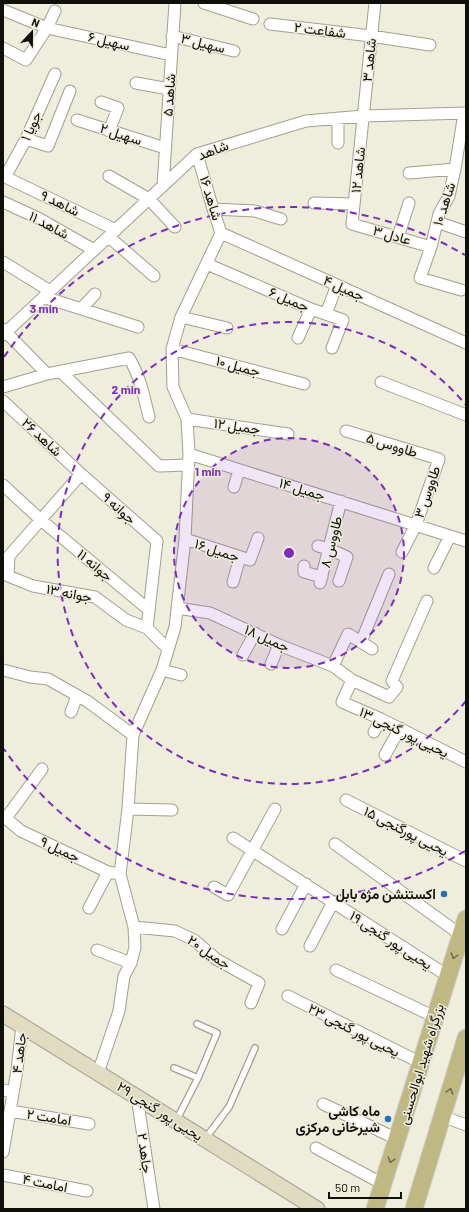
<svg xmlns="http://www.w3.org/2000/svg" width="469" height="1212" font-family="Barlow,Vazirmatn,sans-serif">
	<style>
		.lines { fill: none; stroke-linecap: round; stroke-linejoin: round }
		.lane-casing { stroke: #a1a090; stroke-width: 8 }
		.street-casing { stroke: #a1a090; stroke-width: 13 }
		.secondary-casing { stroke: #a1a090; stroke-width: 17 }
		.primary-casing { stroke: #cfcfce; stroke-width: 19 }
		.lane { stroke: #fff; stroke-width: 5.5 }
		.street { stroke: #fff; stroke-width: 11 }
		.secondary { stroke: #dfdcc1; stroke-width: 15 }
		.primary { stroke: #bfb883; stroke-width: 17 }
		.oneway { stroke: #706c4d }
		.ring { fill: none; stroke: #7b2cbf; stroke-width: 2; stroke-dasharray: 7 5 }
		.poi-dot { fill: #1f70be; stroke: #efeddc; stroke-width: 1.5 }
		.labels { text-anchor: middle; stroke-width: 3; stroke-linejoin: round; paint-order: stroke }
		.street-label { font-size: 14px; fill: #10100a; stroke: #efeddc }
		.poi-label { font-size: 14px; font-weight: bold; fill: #10100a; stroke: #efeddc; text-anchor: end }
		.centre { fill: #7b2cbf; stroke: #efeddc; stroke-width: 2 }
		.ring-label { font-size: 12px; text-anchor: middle; font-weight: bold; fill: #7b2cbf; stroke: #efeddc; stroke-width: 3; stroke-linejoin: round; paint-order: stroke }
	</style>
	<rect width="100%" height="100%" fill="#efeddc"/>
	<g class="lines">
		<defs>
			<path id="lane" d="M174,1068L198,1078
				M176,1121L198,1078L217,1033L197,1024
				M205,1139L229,1107L255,1048"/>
			<path id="street" d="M204,3L253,19
				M375,3L352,224L431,247
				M3,10L47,28L171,55
				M270,24L371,36L430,45
				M172,36L234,51
				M3,48L26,60L47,28L55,11
				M136,83L169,89
				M101,102L118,108L109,131
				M338,118V143
				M77,120L165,148
				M26,139L48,146L70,91
				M409,173L455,169
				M3,176L116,230
				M109,176L149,199L175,227
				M5,177L26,139L55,74
				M163,186L175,3
				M3,202L38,218L94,250
				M314,203L354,204
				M213,209L255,211L281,219
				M437,222L466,232
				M221,233L466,343
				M109,237L154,276
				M398,237L409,203
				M3,262L50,291
				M207,264L311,309L343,320L332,348
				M461,290L420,278L431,247L439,214L449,196L455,169L464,113
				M44,297L138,327
				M81,309L95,294
				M326,314L337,285
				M181,317L227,328
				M3,329L47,374
				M3,335L197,154L306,121L363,116L466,113
				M298,338L311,309
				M172,349L304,384
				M61,372L159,466L188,465
				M381,382L466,415
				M3,387L47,374L129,358C140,376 144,396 149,417
				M3,401L81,474L157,541L147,628
				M187,419L288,434
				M346,431L439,459L416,525L402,552
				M189,454L466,541
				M81,474L9,556L8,576L33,586L95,597L126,620L147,628L168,649
				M3,485L41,520L149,610
				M234,487L239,470
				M185,539L250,560L258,538
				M318,546L329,549L347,557L339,581
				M304,566V572L322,577
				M434,568L450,536
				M233,582L240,557
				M320,583L341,501
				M177,608L210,613L279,645L333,666L352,680L389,697L397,687L392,681L427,601
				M361,642L389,574
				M243,655L255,633
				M271,664L279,645
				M333,666L348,634L372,649
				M3,670L30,677L48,679L87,701L133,735
				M162,670L181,675
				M352,680L342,702L381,719L466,762
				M71,712L77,696
				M374,732L381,719
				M385,755L400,728
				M346,800L466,861
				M128,809L172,810
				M3,816L21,831L108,872L120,874
				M6,818L42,769
				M233,838L448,976
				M335,844L461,935
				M214,887L228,895L275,809
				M89,908L108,872
				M134,927L175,931L194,940L216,959L259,983L251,1003
				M282,929L306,884
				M310,946L333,902
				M97,950L131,963
				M336,970L435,1017
				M288,996L421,1063
				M98,1073L119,1011L124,976L131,963L135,947L134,927L120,874L128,809L133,735L162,670L175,627L185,539L189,454L187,419L173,387L172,349L181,317L221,233L213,209L197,154
				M3,1090L13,1092
				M137,1097L154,1209
				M323,1104L397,1139
				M10,1111L89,1124
				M442,1116L466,1125
				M316,1148L383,1184
				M3,1152L17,1070L22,1026
				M3,1175L87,1191"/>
			<path id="secondary" d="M3,1014L317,1209"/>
			<path id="primary" d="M375,1209L466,919
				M414,1209L466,1038"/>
		</defs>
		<use href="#lane" class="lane-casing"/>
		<use href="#street" class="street-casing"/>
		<use href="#secondary" class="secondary-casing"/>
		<use href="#primary" class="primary-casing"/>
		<use href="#lane" class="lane"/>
		<use href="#street" class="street"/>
		<use href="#secondary" class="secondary"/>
		<use href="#primary" class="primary"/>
	</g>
	<defs><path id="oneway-chevron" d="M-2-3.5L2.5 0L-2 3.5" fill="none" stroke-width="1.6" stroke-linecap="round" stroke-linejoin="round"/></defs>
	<g class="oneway">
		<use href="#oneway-chevron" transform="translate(454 956) rotate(107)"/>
		<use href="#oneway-chevron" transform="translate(450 1091) rotate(-73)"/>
		<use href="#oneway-chevron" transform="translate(391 1160) rotate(107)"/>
	</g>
	<circle cx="289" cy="553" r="115" fill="#7b2cbf" fill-opacity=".12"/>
	<g class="ring">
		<circle cx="289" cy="553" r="115"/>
		<path d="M466 701A231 231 0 1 1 466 405"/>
		<path d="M465 851A346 346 0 0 1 4 749M4 357A346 346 0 0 1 465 255"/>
	</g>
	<g class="poi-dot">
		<circle cx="444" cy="894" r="4"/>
		<circle cx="388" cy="1119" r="4"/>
	</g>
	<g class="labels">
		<g class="street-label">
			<text transform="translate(320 30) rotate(7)" y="5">شفاعت ۲</text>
			<text transform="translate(109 41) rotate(13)" y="5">سهیل ۶</text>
			<text transform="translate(203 43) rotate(14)" y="5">سهیل ۳</text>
			<text transform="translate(369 60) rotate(-84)" y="5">شاهد ۳</text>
			<text transform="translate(169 95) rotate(-86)" y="5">شاهد ۵</text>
			<text transform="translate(31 126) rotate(-65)" y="5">جویا ۱</text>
			<text transform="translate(121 134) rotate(18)" y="5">سهیل ۲</text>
			<text transform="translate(213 150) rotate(-21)" y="5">شاهد</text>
			<text transform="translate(358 170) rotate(-84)" y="5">شاهد ۱۲</text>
			<text transform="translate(211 198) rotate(73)" y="5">شاهد ۱۶</text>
			<text transform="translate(60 203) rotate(26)" y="5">شاهد ۹</text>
			<text transform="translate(444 204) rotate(-72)" y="5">شاهد ۱۰</text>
			<text transform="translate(49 225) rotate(28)" y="5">شاهد ۱۱</text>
			<text transform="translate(392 235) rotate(16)" y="5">عادل ۳</text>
			<text transform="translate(344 288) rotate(24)" y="5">جمیل ۴</text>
			<text transform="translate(289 299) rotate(23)" y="5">جمیل ۶</text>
			<text transform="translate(238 366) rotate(15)" y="5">جمیل ۱۰</text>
			<text transform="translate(237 426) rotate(8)" y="5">جمیل ۱۲</text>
			<text transform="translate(42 437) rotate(43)" y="5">شاهد ۲۶</text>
			<text transform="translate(392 445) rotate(17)" y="5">طاووس ۵</text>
			<text transform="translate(302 489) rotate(17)" y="5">جمیل ۱۴</text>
			<text transform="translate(427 492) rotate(-71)" y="5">طاووس ۳</text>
			<text transform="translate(119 508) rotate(42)" y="5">جوانه ۹</text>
			<text transform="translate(331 542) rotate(-76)" y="5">طاووس ۸</text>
			<text transform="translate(217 550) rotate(18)" y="5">جمیل ۱۶</text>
			<text transform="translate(95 565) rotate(40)" y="5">جوانه ۱۱</text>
			<text transform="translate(69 593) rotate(11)" y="5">جوانه ۱۳</text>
			<text transform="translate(267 638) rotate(24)" y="5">جمیل ۱۸</text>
			<text transform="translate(404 732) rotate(26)" y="5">یحیی پور گنجی ۱۳</text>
			<text transform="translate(406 831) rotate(27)" y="5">یحیی پورگنجی ۱۵</text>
			<text transform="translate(60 849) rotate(25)" y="5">جمیل ۹</text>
			<text transform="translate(391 940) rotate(33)" y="5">یحیی پور گنجی ۱۹</text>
			<text transform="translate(209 952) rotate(34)" y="5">جمیل ۲۰</text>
			<text transform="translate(354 1030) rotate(27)" y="5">یحیی پور گنجی ۲۳</text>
			<text transform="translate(19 1053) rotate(-83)" y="5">جاهد ۴</text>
			<text transform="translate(421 1064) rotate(-73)" y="5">بزرگراه شهید ابوالحسنی</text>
			<text transform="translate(160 1111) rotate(32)" y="5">یحیی پور گنجی ۲۹</text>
			<text transform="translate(49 1117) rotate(9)" y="5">امامت ۲</text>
			<text transform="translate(145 1153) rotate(82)" y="5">جاهد ۲</text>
			<text transform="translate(45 1183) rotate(11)" y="5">امامت ۴</text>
		</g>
		<g class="poi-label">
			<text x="436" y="899">اکستنشن مژه بابل</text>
			<text x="380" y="1116">ماه کاشی<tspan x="380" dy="16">شیرخانی مرکزی</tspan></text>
		</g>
	</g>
	<circle cx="289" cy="553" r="6" class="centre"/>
	<g class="ring-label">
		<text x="44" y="313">3 min</text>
		<text x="126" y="394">2 min</text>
		<text x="208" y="476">1 min</text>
	</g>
	<rect width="469" height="1212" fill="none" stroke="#10100a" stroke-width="8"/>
	<g transform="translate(32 32) rotate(22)" stroke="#efeddc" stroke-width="3" paint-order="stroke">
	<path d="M0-3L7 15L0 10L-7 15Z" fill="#10100a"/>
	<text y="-6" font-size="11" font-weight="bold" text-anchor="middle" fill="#10100a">N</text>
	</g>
	<path d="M329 1192v6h72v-6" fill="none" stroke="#10100a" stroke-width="2"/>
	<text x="335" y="1192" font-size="12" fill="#10100a" stroke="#efeddc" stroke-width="3" paint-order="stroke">50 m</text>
</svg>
